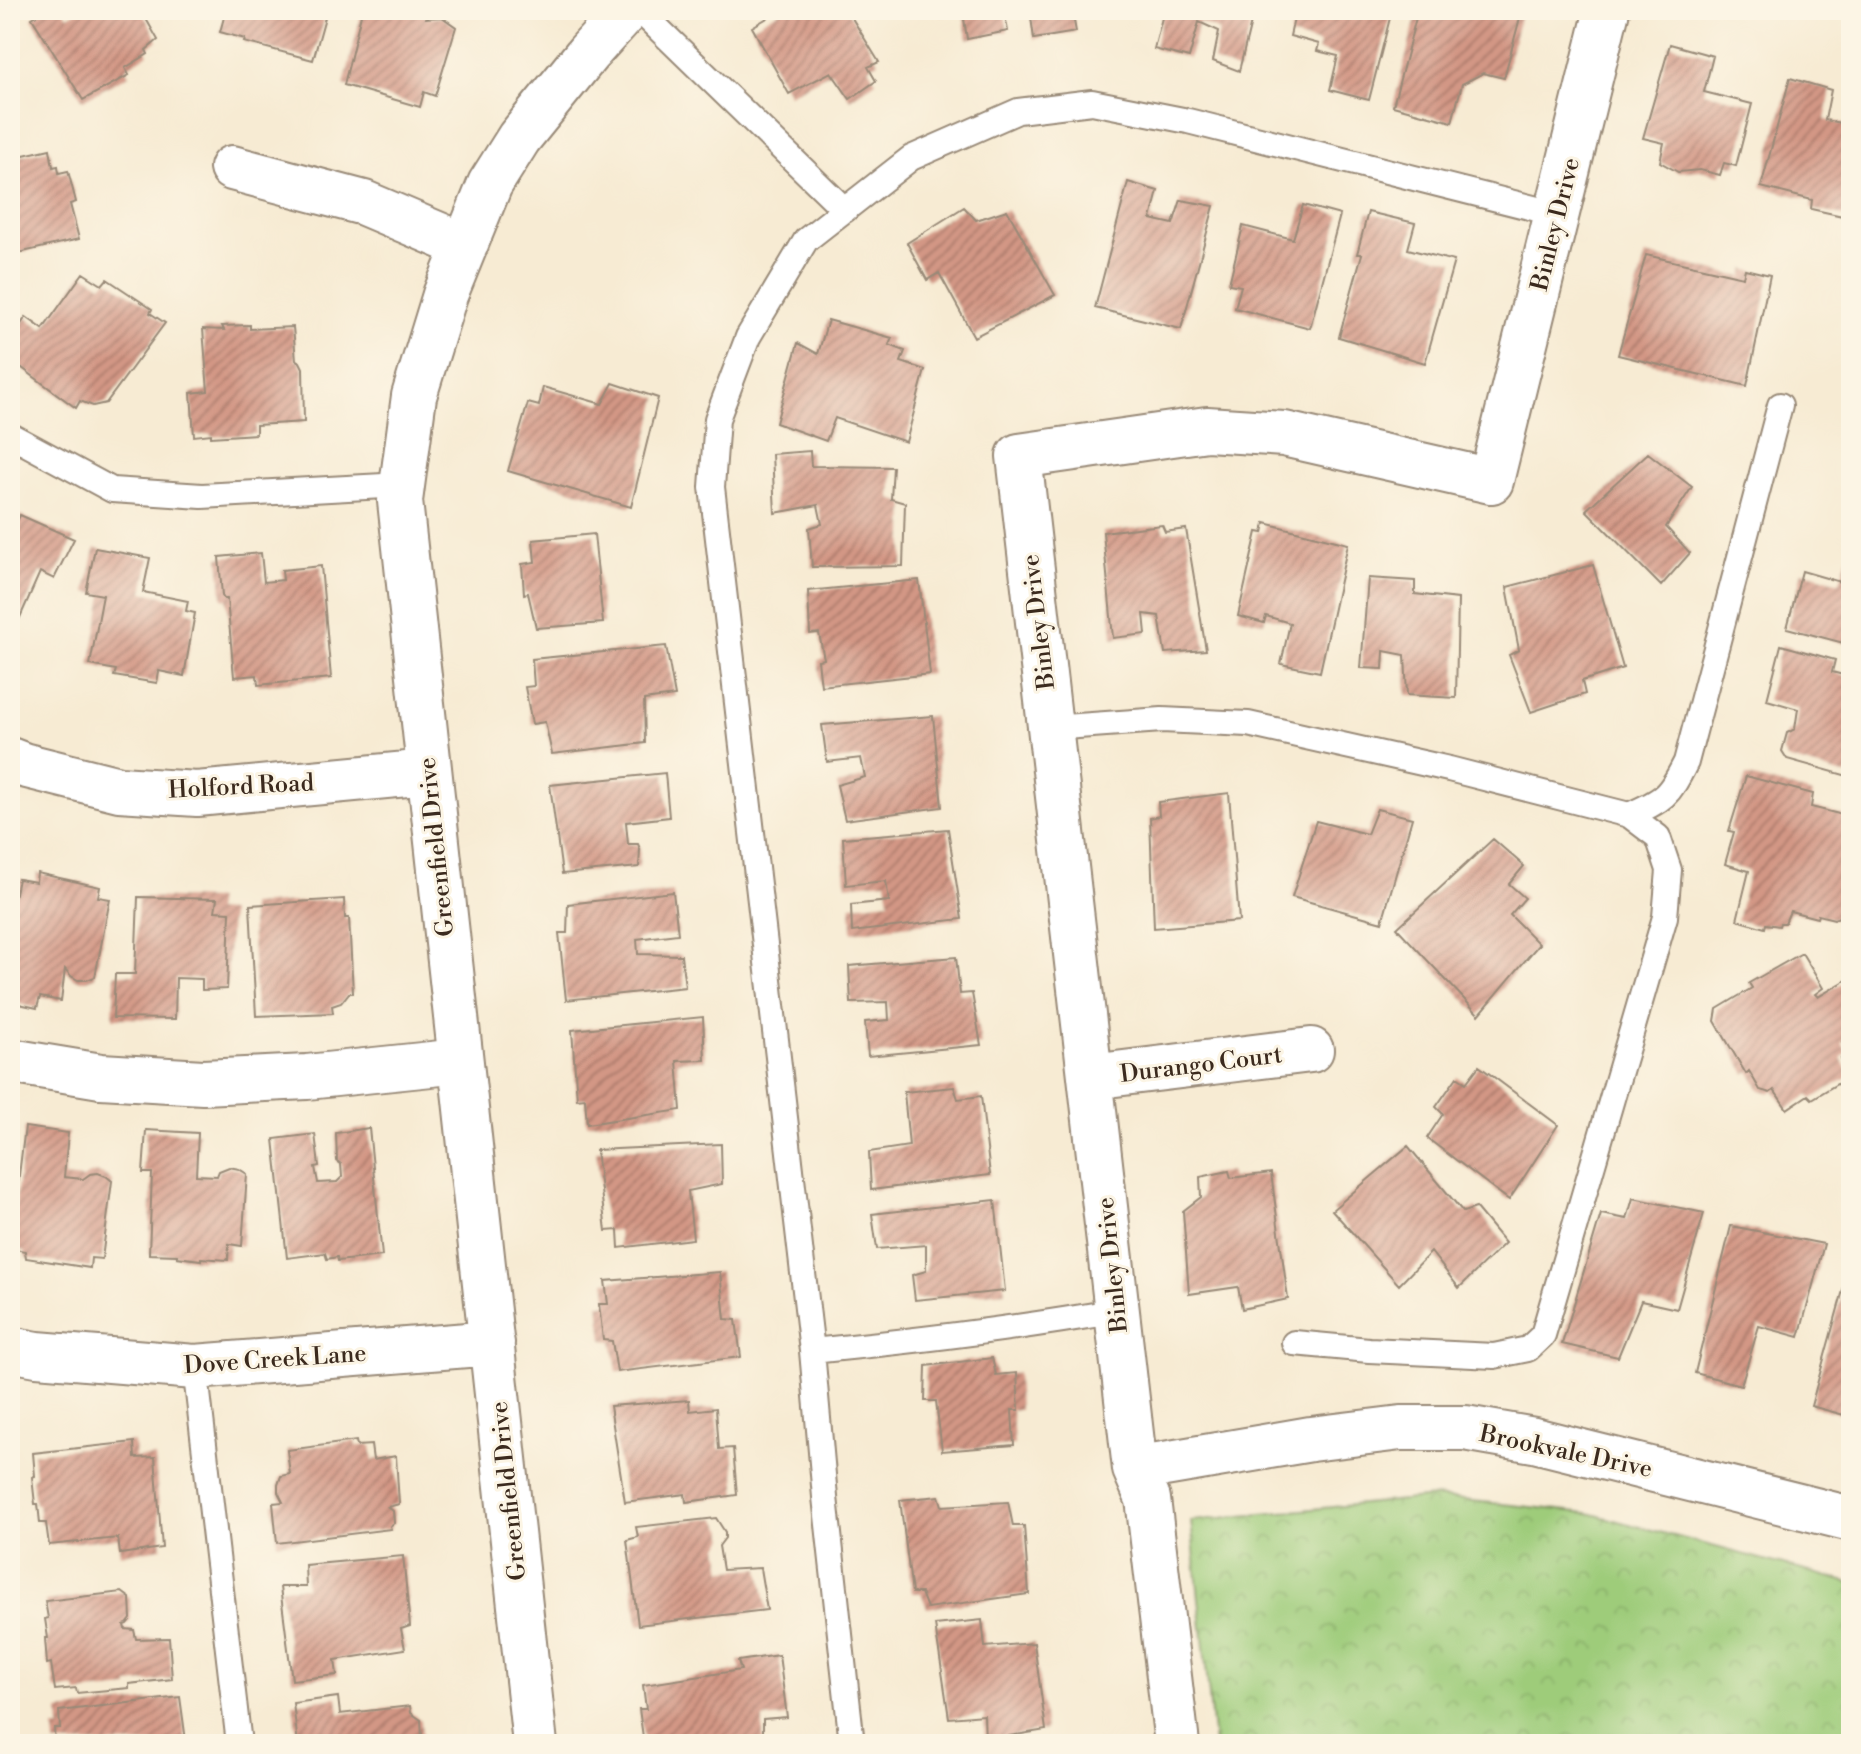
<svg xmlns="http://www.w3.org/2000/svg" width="1861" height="1754" font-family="'Libre Bodoni',serif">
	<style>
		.park { fill: url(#park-crowns); stroke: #6c7b4c; stroke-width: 2 }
		.building { fill: url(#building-hatch) }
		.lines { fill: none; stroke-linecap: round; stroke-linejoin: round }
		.service-casing { stroke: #998a78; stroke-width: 28 }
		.minor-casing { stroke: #998a78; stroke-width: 48 }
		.service { stroke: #fff; stroke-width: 24 }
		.minor { stroke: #fff; stroke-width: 44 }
		.labels { text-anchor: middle; stroke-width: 6; stroke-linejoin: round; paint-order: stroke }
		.street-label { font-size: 24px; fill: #3b2a1e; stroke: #fcf5e5 }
	</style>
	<defs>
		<pattern id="park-crowns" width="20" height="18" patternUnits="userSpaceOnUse" patternTransform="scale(2)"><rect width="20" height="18" fill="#9ecc7a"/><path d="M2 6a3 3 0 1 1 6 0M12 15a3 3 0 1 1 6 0" fill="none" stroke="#89af69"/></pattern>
		<pattern id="building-hatch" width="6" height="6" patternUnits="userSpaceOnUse" patternTransform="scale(2)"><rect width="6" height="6" fill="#d39785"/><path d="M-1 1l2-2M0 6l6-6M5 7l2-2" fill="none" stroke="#ac7b6c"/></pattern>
	</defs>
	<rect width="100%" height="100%" fill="#fcf5e5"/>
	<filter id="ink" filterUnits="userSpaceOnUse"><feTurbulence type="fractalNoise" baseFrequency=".0125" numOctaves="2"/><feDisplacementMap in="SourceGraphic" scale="16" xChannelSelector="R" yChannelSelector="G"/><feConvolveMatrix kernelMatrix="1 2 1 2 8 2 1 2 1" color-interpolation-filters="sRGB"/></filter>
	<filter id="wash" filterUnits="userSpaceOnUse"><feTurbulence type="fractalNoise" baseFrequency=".006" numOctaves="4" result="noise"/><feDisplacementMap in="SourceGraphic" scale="32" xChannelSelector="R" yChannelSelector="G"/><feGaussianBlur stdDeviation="1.8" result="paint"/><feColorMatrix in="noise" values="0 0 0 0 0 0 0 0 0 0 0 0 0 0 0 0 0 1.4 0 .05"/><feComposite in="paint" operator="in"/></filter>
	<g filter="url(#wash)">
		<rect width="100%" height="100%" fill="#f7ebd3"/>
		<path class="park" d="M1434,1497L1588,1513L1851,1583V1744H1214L1191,1521Z"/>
		<g id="blocks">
			<path class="building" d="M45,10H64L68,16L78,10H141L158,40L146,50L148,54L125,68L129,75L83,100L32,18Z
				M226,10H327L313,60L244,42L245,39L220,32Z
				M362,10H428L426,18L442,17L456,27L435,96L424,92L420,107L344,85Z
				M781,10H847L879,62L868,67L876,81L850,99L831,72L789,94L752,27Z
				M937,10H1004L1008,31L967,39L963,12L940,16Z
				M1030,10H1072L1076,32L1034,39Z
				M1164,10H1254L1239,71L1213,61L1219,31L1199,22L1189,58L1154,49Z
				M1296,10H1392L1369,100L1330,90L1338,56L1317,51L1319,44L1290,36Z
				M1418,10H1522L1504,78L1483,73L1462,84L1452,122L1393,106Z
				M1670,44L1713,56L1704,92L1752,104L1736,166L1724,163L1720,175L1700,170L1678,172L1660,162L1664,143L1643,138Z
				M1790,78L1831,90L1825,120L1851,125V202L1847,217L1811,209L1812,200L1761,187Z
				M50,149L53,167L58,166L59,173L68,171L76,202L70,204L79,239L10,255V158Z
				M1128,182L1158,191L1151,219L1173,224L1181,200L1214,206L1181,329L1095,308Z
				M1303,205L1340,215L1310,328L1235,308L1241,286L1229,284L1243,226L1293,239Z
				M964,207L976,220L1007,210L1055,295L974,337L939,273L927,280L907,243Z
				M1368,212L1415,223L1408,249L1454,261L1425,363L1339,337L1362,254H1357Z
				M1646,255L1743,277L1745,269L1770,275L1747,386L1618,355Z
				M83,273L102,285L107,279L152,309L150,313L165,323L106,403L93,406L80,401L76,408L10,359V340L26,317L43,329Z
				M828,320L892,338L889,345L905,351L901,362L925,370L906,442L835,418L826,441L776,423L798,343L818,354Z
				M250,325V329L293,327L296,360L300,362L303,368L304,422L256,425V434L211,437V434L194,436L191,393L208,391L203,329L224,330L222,326Z
				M613,383L658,398L631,507L508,471L528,403L539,406L543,387L602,404Z
				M810,451L811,466L893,467L891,499L905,503L903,566L812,567L809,528L822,524L818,505L775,513L772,454Z
				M1648,453L1692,487L1666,527L1690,553L1661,586L1586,510Z
				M20,515L74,539L54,579L40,572L10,640V536Z
				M1265,523L1348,544L1320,672L1281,664L1290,623L1266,616L1264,623L1238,616L1257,532L1263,533Z
				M1162,525L1165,532L1186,529L1206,650L1165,653L1159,616L1144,614L1146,634L1113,638L1103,532Z
				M594,534L603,623L536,628L528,593L524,594L522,564L535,562L533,540Z
				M1850,546L1851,645L1787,628L1802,571L1840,582Z
				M95,548L150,558L143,592L188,601L186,611L195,613L184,676L159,671L157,683L114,676L116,670L90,665L103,595L86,592Z
				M261,553L264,582L283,580L282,570L321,566L331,678L258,685L257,675L234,677L227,599H224L222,596L219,557Z
				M1593,565L1623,668L1582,681L1585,694L1531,712L1509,655L1519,650L1507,587Z
				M1368,578L1415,581V594L1458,599L1456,698L1407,695L1405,655L1384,651L1383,669L1361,668Z
				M919,580L930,674L821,686L818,660L824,659L819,633L810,634L808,591Z
				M1781,645L1835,660L1832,672L1851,677V777L1787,759L1782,751L1787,733L1795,729L1798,709L1767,700Z
				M666,646L675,696L644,700L645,743L552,754L545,722L532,724L525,687L534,686L532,659Z
				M933,716L942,807L845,820L837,785L865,777L861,758L827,762L822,725Z
				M665,773L669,817L626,822L628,844H638L640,849L639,867L562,874L550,785Z
				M1746,776L1813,794L1811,807L1851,817V885L1849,893L1844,892L1849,901L1845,915L1834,919L1818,915L1817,918L1790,911L1785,923H1780L1779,926L1766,924L1765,928L1737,920L1749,871L1725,864L1734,832L1729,831Z
				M1229,793L1239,921L1154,928L1150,818L1159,816L1158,802Z
				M1377,809L1412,818L1382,922L1292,897L1316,821L1367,834Z
				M948,829L962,919L852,932L851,905L889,901L886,881L846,885L843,838Z
				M1493,839L1524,866L1509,884L1525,898L1510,915L1539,944L1479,1015L1397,928Z
				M37,873L100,887L98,897L110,899L95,977L87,980H78L71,976L65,969L61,1001L40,997L37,1008L10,1002V916L18,879L36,882Z
				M673,892L678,934L637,939L638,954L681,955L685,987L566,1000L559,933H567L568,904Z
				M138,897L217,899L215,911L230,912L227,989L202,990V979L176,978L175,1019L113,1018L115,974H135Z
				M344,899L345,918H349L353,993H349L341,1003L332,1006L333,1013L256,1016L250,905Z
				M1802,953L1823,988L1815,994L1818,997L1850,978L1851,980V1036L1842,1042L1847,1053L1841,1058L1850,1076L1812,1099L1808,1095L1787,1109L1774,1090L1770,1093L1760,1090L1749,1071L1746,1074L1715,1021L1717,1009L1752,988L1749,983Z
				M956,957L960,994L972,993L981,1045L868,1056L865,1022L889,1020L888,1002L851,1003L849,966Z
				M703,1017L705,1060L677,1061L681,1110L587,1124L585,1098L577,1099L572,1030Z
				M1479,1066L1558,1125L1509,1200L1427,1138L1443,1114L1436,1107L1457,1077L1466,1083Z
				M954,1087L958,1099L981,1096L990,1175L871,1190L869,1152L909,1146L904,1092Z
				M25,1127L68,1133L64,1177L83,1179L90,1174L98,1173L106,1176L112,1181L102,1259L91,1258L90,1268L26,1258L25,1251L10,1248Z
				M369,1128L382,1256L338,1261L337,1257L327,1259L325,1253L287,1258L274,1139L315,1134L319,1166L315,1167L318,1183L337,1182L342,1177L341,1164L337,1161L336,1133Z
				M146,1130L198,1133L196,1175L217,1176L219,1171L229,1167L239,1169L247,1174L242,1246L229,1244L228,1260L201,1258V1260L177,1257V1255L149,1254L152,1173H143Z
				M721,1144L722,1184L688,1191L693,1239L619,1248L618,1230L606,1231L596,1150Z
				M1408,1146L1463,1212L1476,1208L1505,1243L1459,1288L1431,1252L1399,1285L1332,1210Z
				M1229,1171L1231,1178L1271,1173L1288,1299L1242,1309L1238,1287L1189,1294L1183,1211L1201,1197L1200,1177Z
				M1633,1198L1704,1213L1677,1309L1641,1301L1618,1357L1562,1344L1601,1214L1627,1219Z
				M995,1200L1005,1291L915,1300L912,1275L926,1271V1245L877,1249L872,1214Z
				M1731,1226L1824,1244L1799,1337L1759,1326L1741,1385L1695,1373Z
				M1850,1265L1851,1391L1844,1415L1811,1406Z
				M720,1272L725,1319L736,1320L741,1357L617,1372L612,1341L603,1340L599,1304H608L605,1281Z
				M992,1358L996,1375L1017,1373L1019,1410H1012L1014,1445L942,1451L936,1401H925L926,1366Z
				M689,1400L690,1411L716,1408L719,1449L733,1448L737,1495L686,1502L685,1494L625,1502L610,1406Z
				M356,1441L357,1446L371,1445L373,1460L396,1456L399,1504L388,1507L393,1511L394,1523L390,1526L391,1529L277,1543L273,1503L283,1502L278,1492V1485L281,1476L290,1474L287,1450Z
				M134,1442L135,1458L155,1457L162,1548L120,1554L118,1538L49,1545L46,1523H40L38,1504H35L32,1477L35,1476L33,1453Z
				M939,1496L942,1506L1008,1502L1013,1526H1024L1029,1594L927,1608L921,1593H912L900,1500Z
				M716,1518L725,1532V1538L719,1546L723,1570L760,1568L767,1610L638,1625L627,1540L638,1537L636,1527Z
				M403,1556L410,1626L401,1629L405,1649L335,1660L337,1675L292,1680L280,1587H306L305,1565Z
				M122,1592L130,1598L131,1619L127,1624L124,1625L125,1629L134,1630L136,1639L169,1638L172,1679L129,1684V1688L77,1693L76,1688L55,1690L51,1663L47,1664L45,1638H48L45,1619L48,1618L45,1601Z
				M982,1620L985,1647L1034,1643L1046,1730L985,1740L984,1715L949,1718L935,1625Z
				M779,1655L787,1717L763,1719V1744H644L639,1709H646L643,1685L741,1670L738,1661Z
				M180,1697L186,1741L165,1744H55L54,1728H60L59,1711Z
				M338,1697L340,1714L410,1706L411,1713L421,1720L422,1736L414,1744H298L293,1703Z"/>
		</g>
	</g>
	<g filter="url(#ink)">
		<use href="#blocks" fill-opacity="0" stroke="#998a78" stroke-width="2"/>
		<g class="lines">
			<defs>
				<path id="service" d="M639,10L845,210
					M10,435L112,490L202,496L402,485
					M1050,728L1162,720L1248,724L1449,769L1629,815L1658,837L1669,870L1665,917L1543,1335L1528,1349L1494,1356L1369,1350L1294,1343
					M1629,815C1664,800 1669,796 1686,762L1780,405
					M812,1351C915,1341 1016,1329 1117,1311
					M195,1367L239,1744
					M852,1744L825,1497L812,1351L712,487L717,419L748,337L806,240L911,158L1018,111L1092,102L1188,121L1557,214"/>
				<path id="minor" d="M232,168L364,203L463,245
					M10,760L23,765L119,789L197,794L428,772
					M10,1061L101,1076L203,1082L307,1077L460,1061
					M1091,1077L1311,1050
					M10,1349L37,1354L195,1367L492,1343
					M1135,1469L1311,1439L1401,1428H1465L1534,1440L1851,1519
					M535,1744L400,501L414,396L445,295L490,184L519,138L588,53L627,10
					M1177,1744L1148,1499L1135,1469L1019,456L1207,429L1284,434L1491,481L1607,10"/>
			</defs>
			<use href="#service" class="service-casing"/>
			<use href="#minor" class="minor-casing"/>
			<use href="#service" class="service"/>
			<use href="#minor" class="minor"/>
		</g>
	</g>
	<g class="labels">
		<g class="street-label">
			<text transform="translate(1555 224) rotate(-76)" y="8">Binley Drive</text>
			<text transform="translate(1038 622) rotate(-97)" y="8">Binley Drive</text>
			<text transform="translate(241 786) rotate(-3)" y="8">Holford Road</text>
			<text transform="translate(436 847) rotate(-96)" y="8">Greenfield Drive</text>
			<text transform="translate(1201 1064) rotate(-7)" y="8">Durango Court</text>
			<text transform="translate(1112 1265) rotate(-96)" y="8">Binley Drive</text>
			<text transform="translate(275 1359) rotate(-4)" y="8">Dove Creek Lane</text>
			<text transform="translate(1566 1451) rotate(12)" y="8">Brookvale Drive</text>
			<text transform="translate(508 1491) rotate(-96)" y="8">Greenfield Drive</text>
		</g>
	</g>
	<rect width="1861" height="1754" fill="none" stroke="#fcf5e5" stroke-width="40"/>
</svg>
